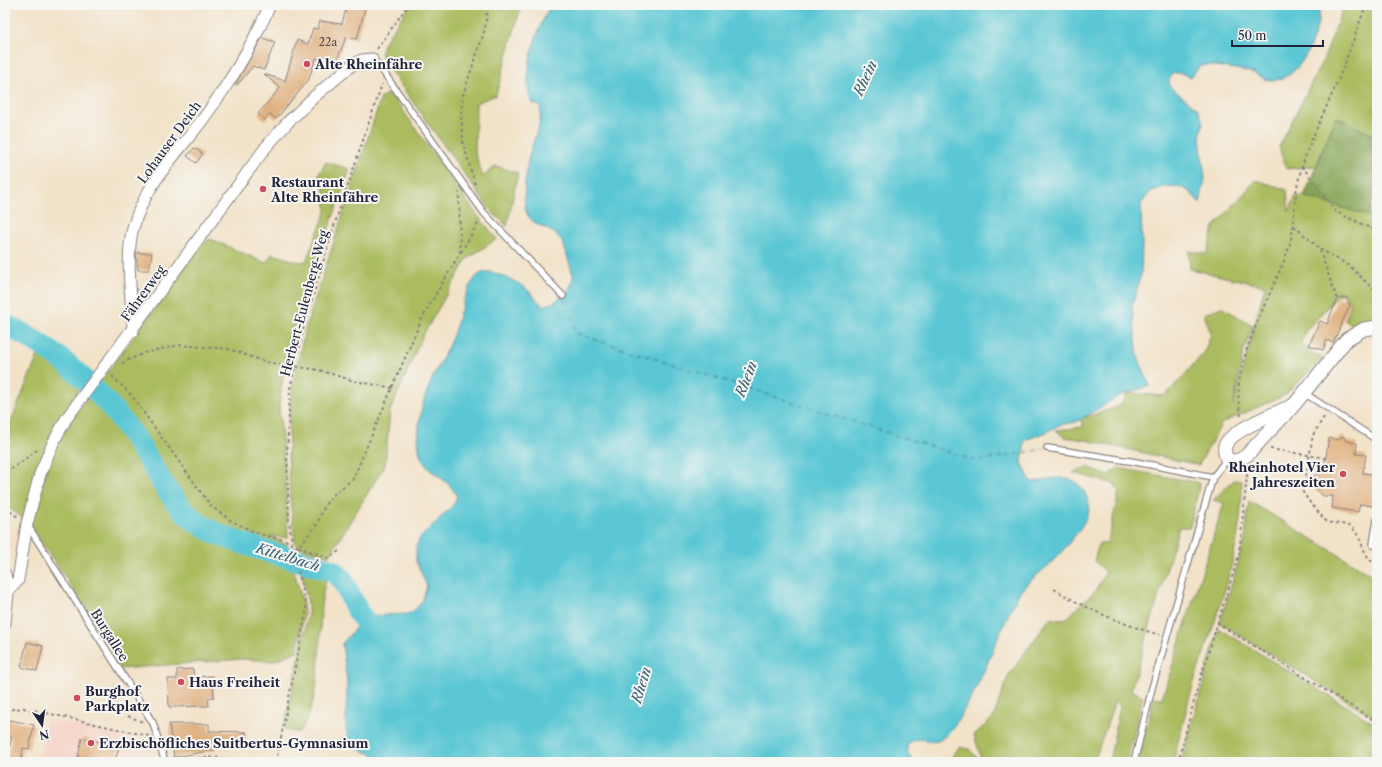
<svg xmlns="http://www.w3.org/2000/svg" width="1382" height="767" font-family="'Libre Caslon Text',serif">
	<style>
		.built { fill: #f6d2c4 }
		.green { fill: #aabc5f; stroke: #666f4d }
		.forest { fill: #87a456; stroke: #546348 }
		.water { fill: #5bc7d4; stroke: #3e7488 }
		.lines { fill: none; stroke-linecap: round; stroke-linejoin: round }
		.river { stroke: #5bc7d4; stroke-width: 22 }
		.ferry { stroke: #365c71; stroke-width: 1; stroke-dasharray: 5 4; stroke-linecap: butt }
		.building { fill: #e0b180 }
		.service-casing { stroke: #8a8282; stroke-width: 8 }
		.minor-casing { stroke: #8a8282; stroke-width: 13 }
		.tertiary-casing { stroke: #8a8282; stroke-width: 15 }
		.path { stroke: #8a8282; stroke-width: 2; stroke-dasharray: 3 3; stroke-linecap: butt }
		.service { stroke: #fff; stroke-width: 5.5 }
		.minor { stroke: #fff; stroke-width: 11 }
		.tertiary { stroke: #fff; stroke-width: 13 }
		.poi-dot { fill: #d1495b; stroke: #f6f6f2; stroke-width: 1.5 }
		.labels { text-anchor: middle; stroke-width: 4; stroke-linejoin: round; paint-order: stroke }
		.number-label { font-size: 11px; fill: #52464c }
		.poi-label { font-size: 13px; font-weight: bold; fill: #22223b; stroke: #f6f6f2; text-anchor: start }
		.street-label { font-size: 13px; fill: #22223b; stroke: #f6f6f2 }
		.water-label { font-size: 14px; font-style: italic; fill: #365c71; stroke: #f6f6f2 }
	</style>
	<rect width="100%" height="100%" fill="#f6f6f2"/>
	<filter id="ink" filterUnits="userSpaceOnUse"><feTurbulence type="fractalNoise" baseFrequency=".025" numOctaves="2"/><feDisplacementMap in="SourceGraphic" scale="8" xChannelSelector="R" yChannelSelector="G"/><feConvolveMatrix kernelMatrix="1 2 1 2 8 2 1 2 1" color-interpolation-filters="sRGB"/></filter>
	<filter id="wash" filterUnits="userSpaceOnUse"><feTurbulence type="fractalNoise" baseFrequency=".012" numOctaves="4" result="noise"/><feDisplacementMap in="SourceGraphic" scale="16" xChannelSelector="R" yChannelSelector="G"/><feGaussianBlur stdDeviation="0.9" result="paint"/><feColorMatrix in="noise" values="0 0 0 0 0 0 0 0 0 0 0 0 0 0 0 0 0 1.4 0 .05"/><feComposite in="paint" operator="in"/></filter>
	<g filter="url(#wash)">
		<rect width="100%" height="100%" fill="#f2e2c8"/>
		<path class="built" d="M47,719L138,740L146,762H39Z"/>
		<path class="green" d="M410,5H519L520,10L496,95L476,103L475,153L483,177L495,166L518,173L507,226L490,210L385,63L381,53L383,44Z
			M1344,5H1377V137L1336,117L1316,166L1286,169L1279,147L1325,56Z
			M386,94L392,95L477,215L497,239L467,259L422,337L390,411L385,465L329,556L304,549L295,543L290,498L288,454L290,409L293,383L305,330L381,98Z
			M326,162L350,169L286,349L279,407L285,472L288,538L270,536L287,545V553L219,532L190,512L179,500L101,381L202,244L210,239L266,263L272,254L299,262L306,261L326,212V194L318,176Z
			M1256,180L1287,190L1289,212L1295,197L1304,196L1369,216L1374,221L1377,236V320L1358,327L1345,321L1351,305L1345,294H1339L1305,332L1301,342L1307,350L1323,358L1285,395L1222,423L1199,465L1085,440L1064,437L1056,430L1084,427L1080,419L1120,406L1128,393L1165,396L1204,353L1211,334L1204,314L1221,307L1253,325L1243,353L1233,406L1265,286L1190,269L1189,251L1207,254L1214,227Z
			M41,348L62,364L83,385L76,394L78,396L24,519L5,505V436Z
			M92,389L103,401L172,502L200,530L217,539L291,561L303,603L304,614L297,651L274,661L241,659L119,669V657L30,525L35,503L56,445Z
			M1088,467L1107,476L1118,468L1200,483L1190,527H1179L1131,690L1143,696L1127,762H1109L1120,706L1115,701L1094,762H949L959,747L969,749L980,761V754L974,735L993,718L1008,676L1050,618L1060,620L1067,618L1095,591L1106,572L1094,561L1099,543L1107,544L1119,493L1115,484L1073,473Z
			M1234,480L1242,481C1243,552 1216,617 1194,682C1186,708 1180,736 1173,762H1138L1154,697L1162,698L1224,503L1213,500Z
			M1249,501L1377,578V719L1220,623L1245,539Z
			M300,564L328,572C325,583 322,595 321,606C319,643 322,702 299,733L284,729L308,614V603Z
			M1220,629L1377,725V762H1181L1218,630Z"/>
		<path class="forest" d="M1336,117L1377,137V180L1369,216L1304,196Z"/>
		<path class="water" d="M551,5H1319C1320,21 1315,35 1309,49C1301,66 1286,85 1264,79C1260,77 1256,73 1251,72C1236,69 1220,66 1205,65L1200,66L1191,77L1181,73H1174L1171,76L1169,81L1170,87L1198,109L1203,122L1200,138L1205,179L1200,203L1189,191L1178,186L1164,187L1151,191L1141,204L1142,243L1141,274L1132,307L1138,357L1150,386L1121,395L1076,422L1059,425L1047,432L1025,440L1022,463L1031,482C1053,480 1073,469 1086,495C1088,499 1090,505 1089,510C1088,522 1062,552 1053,561C1042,572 1026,582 1018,595C999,631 987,670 967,705C960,716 954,728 944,737C931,750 920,730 907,746L908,755L914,762H373L374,755L351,746L346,729L347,681L342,644L364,618L385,615L408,614L415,610L422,602L427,586L416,561V547L420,538L454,504L457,496C447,476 428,475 421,457C416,443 419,422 422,408C427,383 444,359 453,335C459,319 462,302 470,286C473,281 478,273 485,272C494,270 522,284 529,291C534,296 537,301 544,306C558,302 574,291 573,274C569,263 566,249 561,240C553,227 530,227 526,211C522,197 526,167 530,153C534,137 543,122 540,106L531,102C521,74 536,30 551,5Z"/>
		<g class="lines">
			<path class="river" d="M5,325C57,348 104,393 135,439C152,464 166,494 187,514C210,535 238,542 266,551C288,557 310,564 333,571L342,579L359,614L382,641"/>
			<path class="ferry" d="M564,299L578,334L977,461L1044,449"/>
		</g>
		<g id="blocks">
			<path class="building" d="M347,5H366L357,39L346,37L337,60L323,56L322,60L316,58L308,81L276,119L270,114L265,120L258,114L280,88L264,74L285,81L297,40L308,44L313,28L318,29L320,21L342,24Z
				M262,38L275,42L264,70L253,66L237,85L236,84Z
				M194,148L203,154L196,163L187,156Z
				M136,253H152L149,270H138Z
				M1346,297L1350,305L1333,343L1327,340L1323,350L1309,345L1320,321L1327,324L1337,299Z
				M1343,436L1346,441L1357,443L1356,454L1366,455L1363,473L1377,475V507L1360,504L1358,512L1332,508L1333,496H1323L1314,488L1313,484L1315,475L1324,469L1329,438L1338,440Z
				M27,642L43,646L37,671L21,667Z
				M193,669L194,677L213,676L214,697L208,698L209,706L169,707L168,679H177V670Z
				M5,719L34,725L29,749L23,748L21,762H6L12,737L5,736Z
				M169,724H209V731L246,732V742L213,741L215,750L174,757Z
				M82,738L119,746L115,762H77Z"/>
		</g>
	</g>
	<g filter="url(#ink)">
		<use href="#blocks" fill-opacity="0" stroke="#8a8282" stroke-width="1"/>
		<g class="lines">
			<defs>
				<path id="service" d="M372,59L379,66L484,213L563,296
					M1304,393L1377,440
					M1047,448L1136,462L1213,477L1227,459
					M28,526L153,723L165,762
					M1373,545L1377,520
					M1134,762L1152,688L1213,477"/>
				<path id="minor" d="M133,331C132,301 125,256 133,228C145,183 180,151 206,115C230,82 254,42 270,5
					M5,574L8,592L5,623
					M8,592L18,580L27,524L40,474L53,443L66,419L266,147L288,122L315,96L352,65L362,60L372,59"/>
				<path id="tertiary" d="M1294,405C1279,412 1230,430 1225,446C1224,451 1225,455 1227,459C1235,463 1240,460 1247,455L1294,405L1347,339L1364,329L1377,327"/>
			</defs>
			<use href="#service" class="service-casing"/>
			<use href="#minor" class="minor-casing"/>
			<use href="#tertiary" class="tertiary-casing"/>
			<path class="path" d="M377,49L408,5
				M1302,166L1336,212L1377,231
				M475,184L463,143L461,111L463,95L485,29L488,5
				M1377,206V229
				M1294,226L1319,248L1337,299
				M1320,249L1350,266L1377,293
				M461,252L480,220
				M122,363L144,353L179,345L229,349L266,362L319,370L354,381L393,388
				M112,376L131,395L211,506L230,520L252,531L270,537L285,540L298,547L316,526L325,505L335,493L353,479L422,318L460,253L459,192
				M1241,416C1227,364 1273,296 1289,247C1296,224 1293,200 1299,178C1307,145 1323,116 1336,85C1347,59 1356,32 1366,5
				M1324,417L1313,435L1303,492C1304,496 1323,518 1327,522C1334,524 1346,523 1352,528C1364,539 1361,556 1377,565
				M1270,449L1326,458
				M5,471L13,468L37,450
				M5,508L18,517
				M298,547L329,558L339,551
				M1054,589C1088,610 1122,624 1160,635
				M1217,623L1377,722
				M5,710L24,708L149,736
				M128,716L143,722
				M174,761L207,757L274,762
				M276,762L306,613V603L293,550L289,521L287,455L290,389L303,330L332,232L382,84
				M1178,762L1198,686L1239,555L1247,475L1244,470"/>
			<use href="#service" class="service"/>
			<use href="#minor" class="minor"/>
			<use href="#tertiary" class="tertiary"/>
		</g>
	</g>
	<g class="poi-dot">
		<circle cx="307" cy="64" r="4"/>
		<circle cx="263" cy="189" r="4"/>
		<circle cx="1343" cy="474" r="4"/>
		<circle cx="181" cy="682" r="4"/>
		<circle cx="77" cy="698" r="4"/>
		<circle cx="91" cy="743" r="4"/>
	</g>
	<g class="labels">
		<g class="number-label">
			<text x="328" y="46">22a</text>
		</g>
		<g class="poi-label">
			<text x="315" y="69">Alte Rheinfähre</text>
			<text x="271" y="187">Restaurant<tspan x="271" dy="15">Alte Rheinfähre</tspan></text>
			<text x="1335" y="472" text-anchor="end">Rheinhotel Vier<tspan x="1335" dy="15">Jahreszeiten</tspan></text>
			<text x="189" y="687">Haus Freiheit</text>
			<text x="85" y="696">Burghof<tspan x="85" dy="15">Parkplatz</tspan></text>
			<text x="99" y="748">Erzbischöfliches Suitbertus-Gymnasium</text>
		</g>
		<g class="street-label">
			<text transform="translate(169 142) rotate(-54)" y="5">Lohauser Deich</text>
			<text transform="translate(143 293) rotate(-54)" y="5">Fährerweg</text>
			<text transform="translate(304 303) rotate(-75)" y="5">Herbert-Eulenberg-Weg</text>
			<text transform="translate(110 635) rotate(58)" y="5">Burgallee</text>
		</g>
		<g class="water-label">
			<text transform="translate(865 78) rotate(-65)" y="5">Rhein</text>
			<text transform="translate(746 379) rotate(-69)" y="5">Rhein</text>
			<text transform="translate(288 557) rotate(17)" y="5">Kittelbach</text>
			<text transform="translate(641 685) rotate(-73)" y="5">Rhein</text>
		</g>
	</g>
	<rect width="1382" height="767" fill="none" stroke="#f6f6f2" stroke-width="20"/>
	<g transform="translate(42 725) rotate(167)" stroke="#f6f6f2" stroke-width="3" paint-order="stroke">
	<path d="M0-3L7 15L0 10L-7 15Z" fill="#22223b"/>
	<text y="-6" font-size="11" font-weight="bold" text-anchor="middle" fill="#22223b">N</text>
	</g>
	<path d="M1232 40v6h91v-6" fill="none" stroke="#22223b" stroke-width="2"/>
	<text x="1238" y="40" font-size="12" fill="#22223b" stroke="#f6f6f2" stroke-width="3" paint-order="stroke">50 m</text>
</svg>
